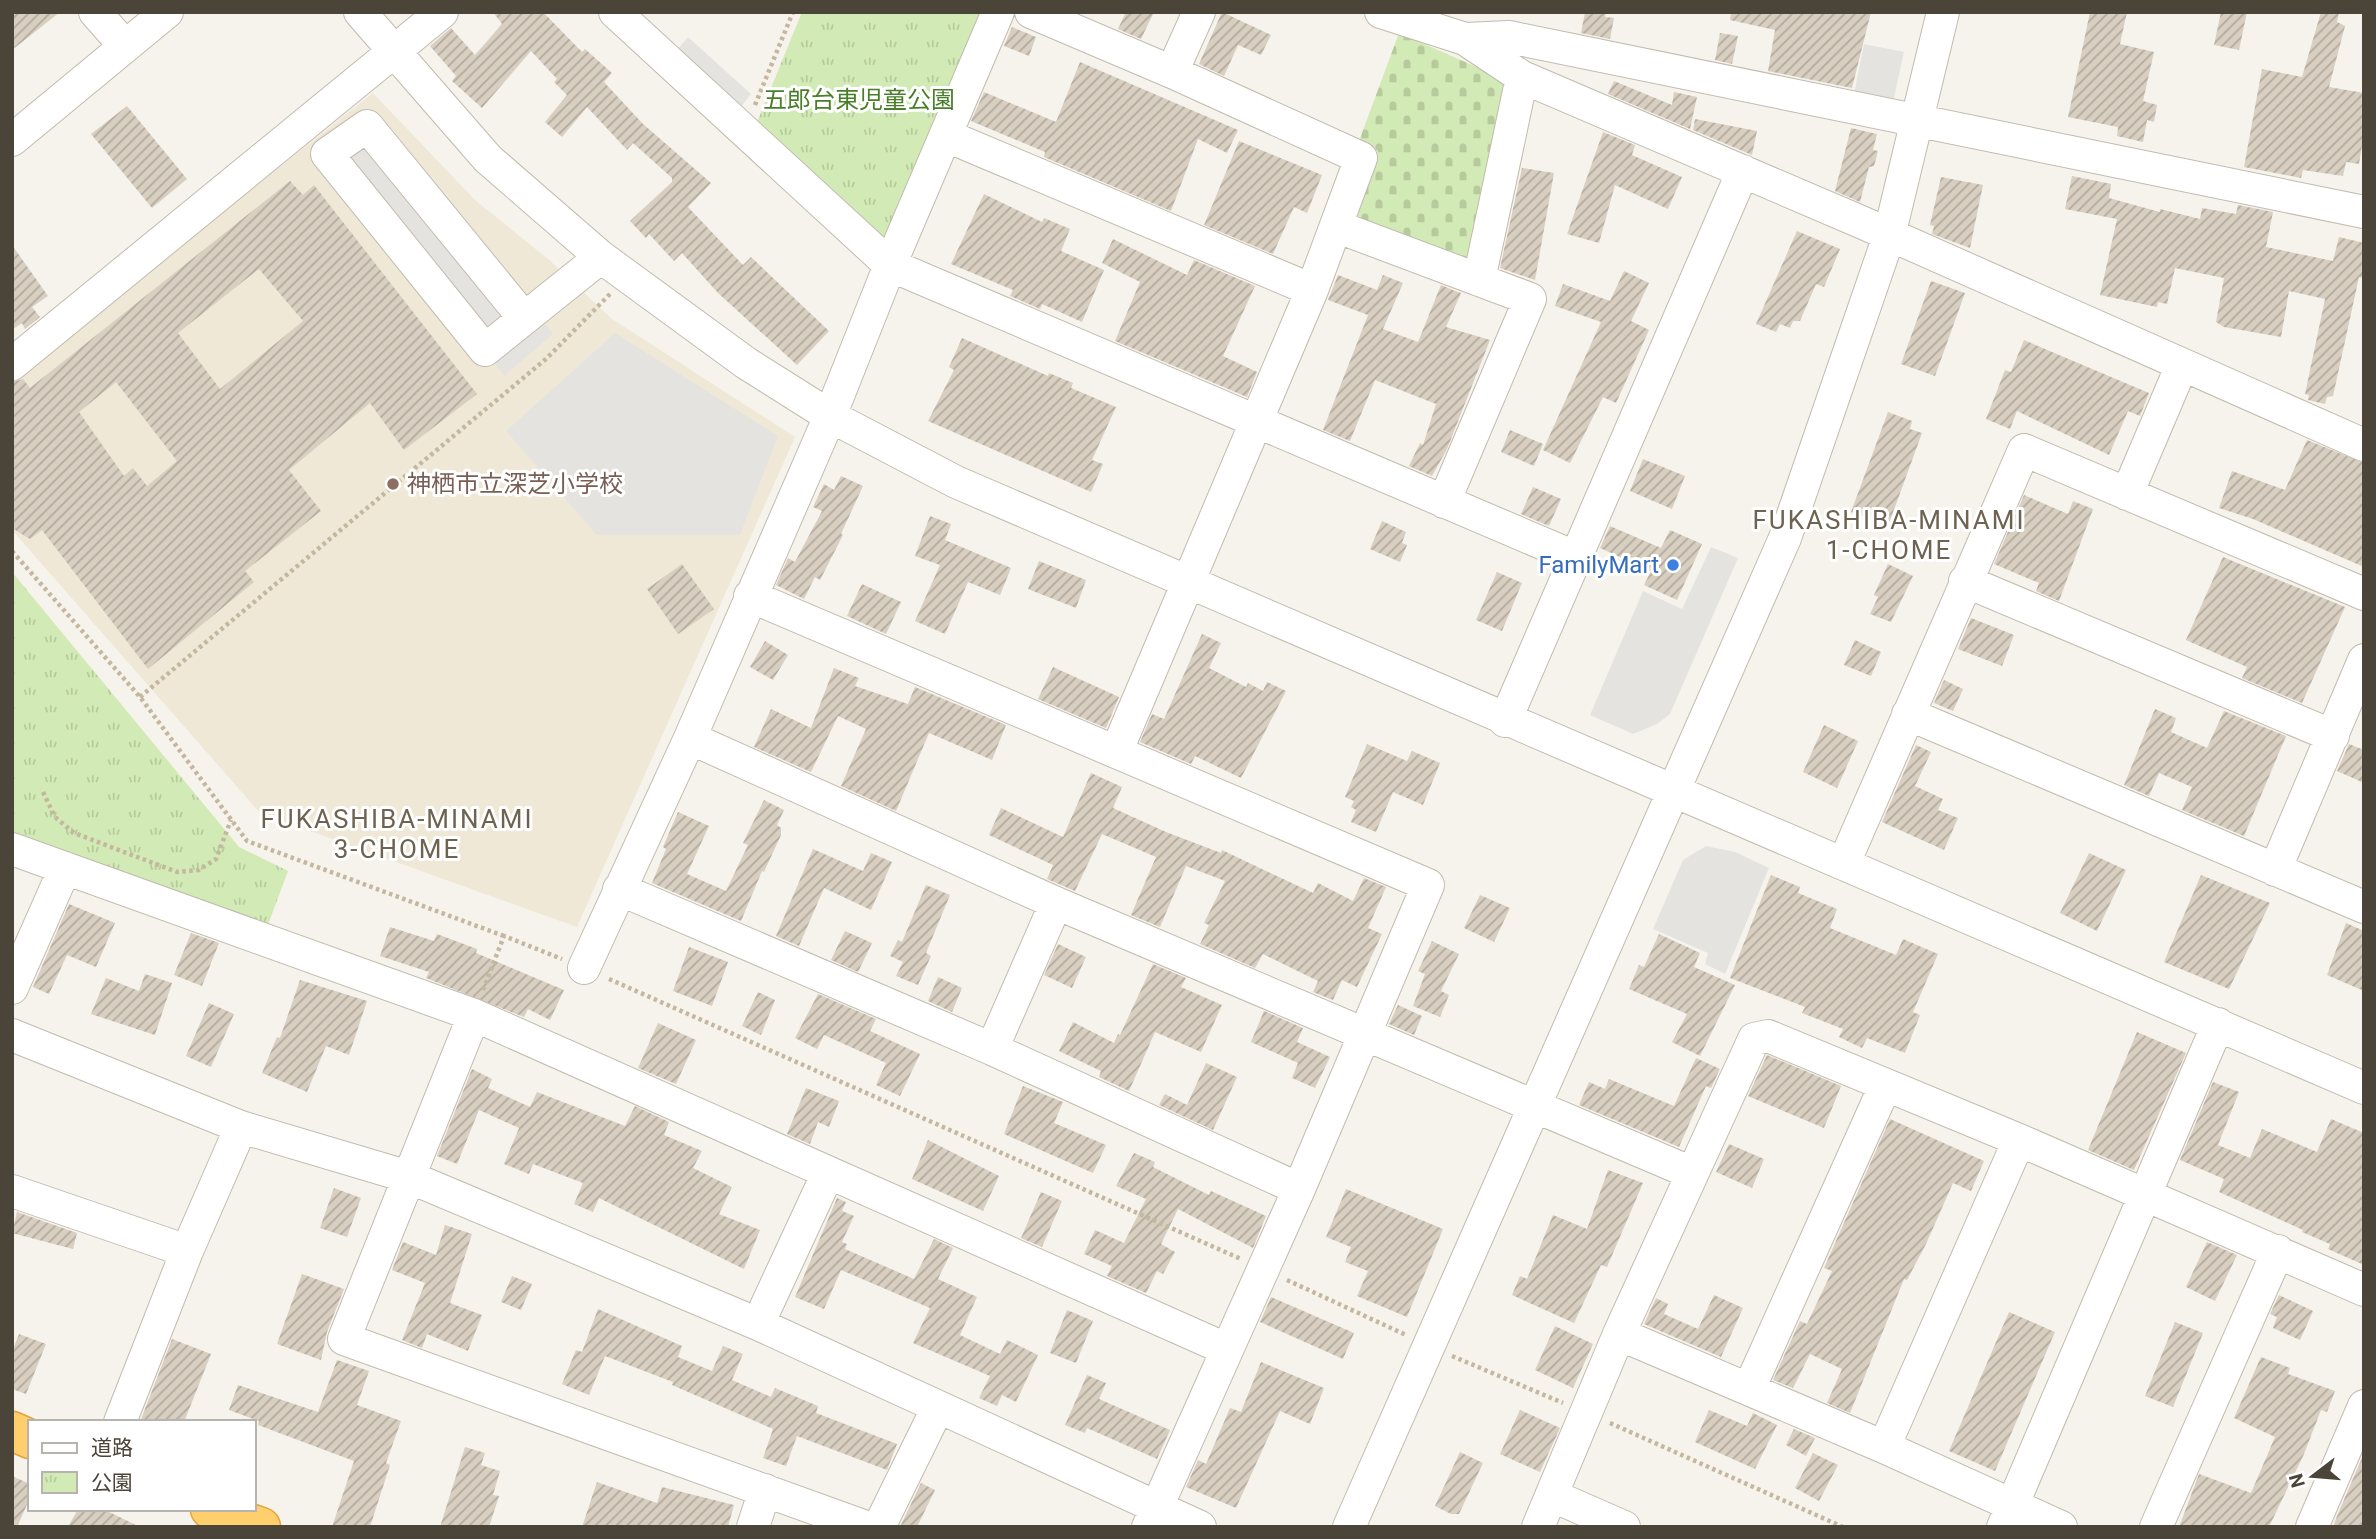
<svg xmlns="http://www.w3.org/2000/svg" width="2376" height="1539" font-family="Roboto,'Noto Sans JP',sans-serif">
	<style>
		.education { fill: #efe8d6 }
		.cemetery { fill: url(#cemetery-stones) }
		.park { fill: url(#park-tufts) }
		.parking { fill: #e5e3e0 }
		.building { fill: url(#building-hatch); fill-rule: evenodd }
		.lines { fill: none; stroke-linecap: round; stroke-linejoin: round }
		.minor-casing { stroke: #c2bbae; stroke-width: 34 }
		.highway-casing { stroke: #e0a43c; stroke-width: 41 }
		.path { stroke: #c4b79f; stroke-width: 4.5; stroke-dasharray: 3.5 3.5; stroke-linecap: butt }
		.minor { stroke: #fff; stroke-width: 32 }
		.highway { stroke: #ffcf6e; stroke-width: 38 }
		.education-dot { fill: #8d6e63; stroke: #fff; stroke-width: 2.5 }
		.shop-dot { fill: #3f7fe0; stroke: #fff; stroke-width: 2.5 }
		.labels { text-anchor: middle; stroke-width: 6; stroke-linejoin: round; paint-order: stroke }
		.park-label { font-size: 24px; fill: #4a7f2a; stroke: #fff }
		.education-label { font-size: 24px; fill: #785e54; stroke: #fff; text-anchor: start }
		.shop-label { font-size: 24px; fill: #366cbe; stroke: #fff; text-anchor: end }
		.neighbourhood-label { font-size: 26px; letter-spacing: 2px; fill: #6e6250; stroke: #fff }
	</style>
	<defs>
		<pattern id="cemetery-stones" width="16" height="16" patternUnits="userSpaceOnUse" patternTransform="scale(1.75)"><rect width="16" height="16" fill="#d2eab5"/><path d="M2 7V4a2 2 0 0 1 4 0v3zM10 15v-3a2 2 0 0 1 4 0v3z" fill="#b6ca9c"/></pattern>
		<pattern id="park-tufts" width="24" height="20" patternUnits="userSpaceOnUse" patternTransform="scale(1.75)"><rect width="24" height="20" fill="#d2eab5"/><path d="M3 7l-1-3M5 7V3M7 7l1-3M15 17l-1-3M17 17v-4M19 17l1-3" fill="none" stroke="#b6ca9c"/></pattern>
		<pattern id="building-hatch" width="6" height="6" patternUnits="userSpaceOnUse" patternTransform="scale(1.75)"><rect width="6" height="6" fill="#d8cfc1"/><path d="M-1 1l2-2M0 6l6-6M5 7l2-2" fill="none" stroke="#b1aa9e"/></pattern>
	</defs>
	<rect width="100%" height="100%" fill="#f6f3ec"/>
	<path class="education" d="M373,93L475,200L548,259L612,319L795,437L577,927L260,813L12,530V379Z"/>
	<path class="cemetery" d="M1399,33L1504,79L1507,87L1475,259L1466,262L1355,222L1350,211L1378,151L1359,141Z"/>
	<path class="park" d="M802,12H986L894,235L883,240L757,122Z
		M12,572L239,847L288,871L266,930L12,839Z"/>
	<path class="parking" d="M688,37L751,94L740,108L677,50Z
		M1864,44L1904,52L1893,102L1854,94Z
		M362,113L382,121L553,334L504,376L492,359L484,366L311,153Z
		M615,333L778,436L740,535H597L506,431Z
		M1711,547L1738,558L1670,714L1657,724L1633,734L1590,715L1643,591L1682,609Z
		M1706,846L1735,852L1769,868L1725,974L1705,964L1708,953L1653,929L1683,860Z"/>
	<path class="building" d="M12,12H60L12,50Z
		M493,12H543L582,52L585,49L612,73L604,82L643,124L711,183L688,207L743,265L751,257L829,331L797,365L718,293L682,253L674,261L649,234L646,238L630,221L672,182V178L633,143L627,150L587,107L562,137L545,122L567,95L554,82L557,79L531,51L482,108L452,81L456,76L430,46L451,28L475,55L502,24Z
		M1126,12H1154L1141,39L1118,29Z
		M1222,12L1271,35L1261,55L1238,45L1224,76L1199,64Z
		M1585,12H1606L1605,17L1614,18L1610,39L1581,33Z
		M1731,12H1871L1852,88L1768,71L1775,30L1730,20Z
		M2090,12H2127L2120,44L2154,52L2143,101L2157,105L2154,122L2147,120L2143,142L2117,136L2118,127L2068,117Z
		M2221,12H2247L2239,50L2214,45Z
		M2321,12H2339L2337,22L2345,26L2329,87L2364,93V133L2359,164L2346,162L2343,176L2303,170L2301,178L2244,167L2262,69L2302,77Z
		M1012,27L1036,37L1029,56L1004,46Z
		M1720,33L1738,36L1732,64L1715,60Z
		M1080,62L1238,130L1227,153L1198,139L1171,211L1044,157L1045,152L971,121L984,92L1056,122Z
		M1614,81L1672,105L1674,92L1697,97L1690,129L1608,94Z
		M127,106L187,179L152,208L91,134Z
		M1695,119L1757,131L1752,155L1693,130Z
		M1851,128L1877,134L1873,150L1878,151L1874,166L1869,167L1860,202L1835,191Z
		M1603,132L1635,145L1632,155L1682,177L1668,209L1615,185L1599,243L1567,234Z
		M1239,141L1322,175L1307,213L1294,207L1273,254L1204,225Z
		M1522,168L1554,173L1535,280L1500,268Z
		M2072,176L2111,184L2109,198L2160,212V209L2200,219L2202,208L2236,214L2238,205L2273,212L2266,247L2333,261L2339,237L2364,243V278L2359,277L2333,396L2327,397L2325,404L2308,400L2309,395L2305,394L2325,299L2289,291L2281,337L2224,327L2216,322L2224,278L2175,268L2167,304L2158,302L2157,307L2100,295L2117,219L2065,209Z
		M1941,177L1983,185L1970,248L1932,234L1934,226L1930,225Z
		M290,181L303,195L314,185L477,394L404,450L370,403L289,470L321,511L245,571L254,582L148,669L42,530L30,539L12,528V382L23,379L30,388ZM259,269L303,321L220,389L178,333ZM116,382L177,461L147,486L133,468L124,476L79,412Z
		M984,194L1042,222L1044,218L1070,229L1061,251L1104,270L1082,322L1042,304L1040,309L1010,296L1013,290L951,264Z
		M1797,231L1840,249L1824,287L1816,284L1800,321H1793L1790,328L1780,324L1776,332L1756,324Z
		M1113,239L1187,275L1194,260L1255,286L1223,356L1257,372L1247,397L1115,341L1140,282L1102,263Z
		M12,245L48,296L32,307L40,317L25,329L22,323L12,330Z
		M1624,271L1649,283L1631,321L1649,330L1616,403L1603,397L1570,463L1543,450L1601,322L1555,306L1563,284L1610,301Z
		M1338,275L1377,290L1383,275L1403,283L1383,329L1418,342L1441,285L1455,291L1461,293L1446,327L1490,340L1447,449L1432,476L1409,466L1420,443L1423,445L1436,404L1375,380L1350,441L1323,430L1368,315L1328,300Z
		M1931,281L1965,293L1935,376L1901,364Z
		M962,338L1048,376L1049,373L1073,383L1071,388L1116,407L1092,460L1103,464L1091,492L928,421L954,370L949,367Z
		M2024,340L2149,393L2140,416L2128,411L2109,455L2017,411L2010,429L1986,419L2005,370L2011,372Z
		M1888,412L1912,421L1910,429L1922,433L1888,526L1851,512Z
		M1510,430L1543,444L1534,466L1501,452Z
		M2307,440L2364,463V567L2253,519L2219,508L2232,471L2285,490Z
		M1643,459L1685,476L1672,509L1630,491Z
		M841,476L863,486L841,534L843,535L820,580L815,577L804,599L776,585L788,558L795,562L822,511L813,507L824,484L834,490Z
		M1533,487L1561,499L1549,526L1521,514Z
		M2024,495L2068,514L2073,501L2093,509L2059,601L2036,591L2039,583L1994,564Z
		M930,516L951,524L945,540L1011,568L1000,595L968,582L945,634L915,621L940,565L915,556Z
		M1382,521L1406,532L1402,543L1407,545L1400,562L1370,549Z
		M1610,526L1661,548L1670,530L1702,544L1677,600L1644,585L1651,571L1600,548Z
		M2223,557L2345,607L2302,703L2242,678L2247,667L2186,640Z
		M1039,561L1086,580L1076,608L1028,589Z
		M682,564L714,609L678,634L647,589Z
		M1888,564L1913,576L1891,622L1870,614L1878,597L1874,595Z
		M1497,572L1522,583L1502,631L1476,620Z
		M862,584L901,602L886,634L847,616Z
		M1971,618L2014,635L2002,666L1958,649Z
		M1202,634L1221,643L1209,668L1246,687L1248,683L1263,691L1267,682L1286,691L1241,778L1195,756L1191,764L1140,742L1152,714L1164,719Z
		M1855,640L1881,652L1871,676L1844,665Z
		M765,641L788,655L773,680L750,667Z
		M1053,667L1119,697L1106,728L1038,699Z
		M834,668L859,678L855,686L908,704L915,687L1006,725L992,760L929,733L896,811L841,786L866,729L838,716L811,772L754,747L771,709L811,728Z
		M1944,680L1963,689L1953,711L1934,703Z
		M2155,709L2176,718L2171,732L2207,748L2224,711L2286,736L2244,836L2182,810L2192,787L2159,773L2149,796L2124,785Z
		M1824,725L1858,741L1837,788L1803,772Z
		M1367,744L1407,761L1412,751L1440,763L1423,805L1393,792L1376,832L1351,822L1356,810L1351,807L1354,801L1345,797Z
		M2349,744L2364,750V783L2337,771Z
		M1916,745L1931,752L1915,786L1943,799L1938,810L1958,818L1944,850L1882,822Z
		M1091,773L1122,787L1113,808L1166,832L1221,853L1222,850L1313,893L1318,883L1353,901L1364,878L1386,887L1368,928L1382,934L1357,987L1342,980L1333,1000L1313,992L1318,981L1263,954L1255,968L1200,944L1209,925L1204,923L1225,881L1186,866L1160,927L1131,915L1156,857L1102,834L1075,891L1047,879L1053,865L989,835L1001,808L1063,837Z
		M764,800L784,810L777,825L781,828V835L764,872L762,871L741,921L652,883L666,849L663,847L678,812L709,826L687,874L726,891L748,845L743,843Z
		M813,849L863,871L871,853L892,862L871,910L824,888L799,946L776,936Z
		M2089,853L2126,870L2097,931L2060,913Z
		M1771,875L1800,887L1798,893L1837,909L1830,928L1896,955L1903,939L1938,954L1913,1012L1920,1015L1905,1053L1867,1038L1862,1048L1839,1037L1843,1029L1802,1013L1805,1007L1730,978Z
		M2201,875L2270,903L2229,989L2164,962Z
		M926,885L950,895L926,953L931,956L918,985L896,976L903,962L890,956L898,940L902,942Z
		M1480,895L1510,908L1494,942L1464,928Z
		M69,904L115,923L96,967L67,955L49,994L33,987Z
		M2346,923L2364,931V991L2327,975Z
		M390,927L434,941L437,934L477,949L476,953L564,990L550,1020L528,1009L524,1017L426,978L429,972L380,956Z
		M845,931L872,943L858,972L831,960Z
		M191,933L219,943L202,986L174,975Z
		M1659,934L1700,953L1694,967L1735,985L1700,1056L1672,1042L1687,1014L1629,989L1639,965L1644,967Z
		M1432,941L1459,954L1441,991L1449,995L1440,1017L1413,1006L1425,974L1418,971Z
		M1058,944L1086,957L1072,988L1044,975Z
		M689,947L728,962L712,1006L673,991Z
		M1153,964L1186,978L1181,987L1222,1005L1201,1052L1155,1032L1129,1091L1099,1077L1101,1071L1059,1051L1073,1022L1114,1043L1118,1034L1120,1035Z
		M145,974L172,983L155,1035L91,1014L106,978L139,991Z
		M938,977L962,988L952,1012L928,1001Z
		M300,980L367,1001L349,1055L326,1046L307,1092L262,1073L277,1037L280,1038Z
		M758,992L775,1000L761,1035L742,1026Z
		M818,994L876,1019L870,1031L920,1054L900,1096L876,1085L886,1063L824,1035L817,1049L795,1038Z
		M209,1003L234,1014L211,1067L186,1056Z
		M1398,1005L1422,1016L1414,1035L1389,1024Z
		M1264,1011L1303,1028L1297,1042L1330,1057L1315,1088L1292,1078L1298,1063L1251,1042Z
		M658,1023L696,1040L676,1084L638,1068Z
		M2137,1032L2186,1053L2134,1170L2088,1150Z
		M1767,1055L1841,1086L1824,1128L1748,1096Z
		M1696,1058L1720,1069L1711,1088L1706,1086L1679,1147L1579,1105L1589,1082L1605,1089L1609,1079L1674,1106Z
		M1206,1063L1237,1077L1213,1130L1159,1105L1165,1094L1187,1105Z
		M472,1069L492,1079L488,1088L530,1107L537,1092L625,1126L635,1106L669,1122L664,1135L702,1151L693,1168L732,1187L719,1214L760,1230L744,1269L599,1198L593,1212L574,1204L583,1183L533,1164L529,1174L504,1164L519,1128L479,1110L457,1164L437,1156Z
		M2213,1082L2239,1092L2218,1145L2250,1158L2262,1129L2317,1152L2331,1119L2364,1133V1265L2328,1249L2330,1244L2302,1232L2303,1230L2219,1192L2224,1179L2180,1160Z
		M1023,1086L1063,1102L1054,1123L1106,1145L1093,1173L1004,1134Z
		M806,1088L839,1101L829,1127L818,1122L810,1144L787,1134Z
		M1890,1119L1984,1161L1971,1191L1953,1183L1926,1244L1907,1280L1904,1279L1850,1413L1827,1403L1842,1369L1810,1354L1793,1388L1773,1380L1800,1321L1807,1324L1832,1271L1824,1268Z
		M928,1140L999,1176L983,1211L912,1179Z
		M1729,1144L1764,1159L1752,1188L1716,1172Z
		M1134,1153L1155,1162L1153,1167L1209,1195L1211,1191L1266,1216L1253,1248L1178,1209L1161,1244L1175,1252L1163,1274L1157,1271L1146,1293L1107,1276L1112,1266L1084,1254L1095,1230L1124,1243L1146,1199L1116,1186Z
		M1608,1170L1643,1183L1607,1267L1601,1265L1574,1323L1512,1295L1520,1276L1527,1279L1553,1215L1587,1229Z
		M334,1188L361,1198L347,1237L320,1228Z
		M1346,1189L1443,1229L1407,1317L1357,1296L1368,1271L1345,1262L1351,1247L1326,1237Z
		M1041,1192L1062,1201L1042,1247L1021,1238Z
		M837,1198L846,1202L842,1211L854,1216L842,1242L847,1244L845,1249L914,1279L934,1239L953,1248L938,1279L977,1297L960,1335L1000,1354L1007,1340L1038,1355L1016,1402L1002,1395L997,1406L979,1398L990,1376L913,1343L930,1308L841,1270L824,1309L795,1297Z
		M17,1212L77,1233L73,1249L12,1233Z
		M445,1225L472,1234L450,1303L482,1315L468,1351L427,1334L422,1348L402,1340L425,1283L392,1270L403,1242L436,1255Z
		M2207,1242L2237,1255L2215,1301L2186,1287Z
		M302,1274L344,1289L327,1332L321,1360L277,1344Z
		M512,1276L532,1284L521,1310L501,1302Z
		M1714,1295L1743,1308L1721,1357L1644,1324L1656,1298L1668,1304L1664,1314L1698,1329Z
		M2279,1295L2313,1311L2300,1340L2273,1328L2277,1317L2270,1314Z
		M1271,1297L1354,1333L1343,1359L1260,1322Z
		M598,1309L682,1346L678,1357L712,1371L723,1346L743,1354L732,1380L771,1397L775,1388L818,1406L816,1413L897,1444L887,1470L797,1436L786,1466L763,1458L773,1429L672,1385L673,1382L605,1356L589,1395L562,1384L576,1350L582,1352Z
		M1067,1310L1093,1321L1076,1363L1050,1353Z
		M2009,1312L2055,1332L1995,1471L1949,1451Z
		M2175,1322L2203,1333L2173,1407L2145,1396Z
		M1555,1326L1593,1344L1573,1388L1535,1370Z
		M19,1334L46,1344L26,1394L12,1389V1352Z
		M172,1339L211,1354L184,1422H140Z
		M2261,1357L2290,1368L2288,1374L2335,1391L2327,1412L2321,1410L2304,1454L2269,1527H2179L2199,1474L2251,1493L2275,1437L2234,1418Z
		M337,1360L369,1371L357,1405L401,1421L386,1463L390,1465L370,1527H332L354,1461L258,1425L259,1421L229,1410L238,1385L318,1412Z
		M1261,1362L1324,1388L1310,1424L1280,1411L1236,1508L1186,1487L1198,1460L1206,1464L1230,1408L1241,1412Z
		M1087,1375L1106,1383L1099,1399L1170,1430L1157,1459L1087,1428L1085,1433L1065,1425Z
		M1520,1410L1560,1428L1540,1472L1500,1454Z
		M1709,1410L1747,1426L1753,1413L1777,1425L1755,1469L1695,1442Z
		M1794,1429L1815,1438L1806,1456L1786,1445Z
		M465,1447L485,1453L481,1465L500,1471L493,1495L499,1496L489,1527H440Z
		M1460,1452L1483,1463L1459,1514H1451L1435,1506Z
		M1813,1453L1838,1465L1819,1501L1795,1488Z
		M2364,1453V1527H2333L2337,1516Z
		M12,1476L30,1484V1498L17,1527H12Z
		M597,1482L657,1503L662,1487L734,1505L728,1527H582Z
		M921,1483L935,1490L917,1527H900Z
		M78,1509H103L140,1527H68Z"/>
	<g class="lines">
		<defs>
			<path id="minor" d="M95,12L124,45
				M360,12L488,159L601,257L746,363L830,416L956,482L2364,1088
				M615,12L890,265L1577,558
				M1031,12L1172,72L1361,158L1312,290L1117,750
				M1381,12L1465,39L1509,37L2364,212
				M1465,39L1522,77L1861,222L2364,445
				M1172,72L1199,12
				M947,136L1312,290
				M12,140L167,12
				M1338,227L1530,299L1444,502
				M1479,280L1522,77
				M524,318L367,126L327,154L485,350L601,257
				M12,364L442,12
				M2127,494L2182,365
				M1965,581L2333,736
				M750,596L1428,885L1299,1189L1148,1527
				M1908,714L2364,907
				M1505,721L1743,171
				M690,738L1056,903L1692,1173
				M12,849L474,1015L1226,1349
				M1844,863L2024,450L2364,594
				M2275,870L2364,660
				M619,889L992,1049L1299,1189
				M584,968L690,738L830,416L890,265L998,12
				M12,988L65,868
				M474,1015L344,1339L866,1527
				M12,1035L241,1127L409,1177L758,1324L1200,1527
				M992,1049L1056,903
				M12,1191L187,1251
				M758,1324L828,1173
				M1619,1334L1884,1447L2061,1527
				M1749,1389L1885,1086
				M120,1422L187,1251L241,1127
				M1884,1447L2019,1140
				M1553,1496L1624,1527
				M753,1527L765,1490
				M879,1527L937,1409
				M1349,1527L1785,538L1889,236L1943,12
				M1538,1527L1619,1334L1754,1039L1768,1036L2019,1140L2364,1290
				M2003,1527L2218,1024
				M2156,1527L2278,1251
				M2312,1527L2364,1406"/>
			<path id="highway" d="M12,1431L30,1439
				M210,1509L261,1527"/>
		</defs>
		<use href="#minor" class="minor-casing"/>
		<use href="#highway" class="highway-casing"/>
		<path class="path" d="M755,105L793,12
			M12,551L140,697L247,841L504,936
			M140,697L546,359L610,294
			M43,792L55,817L74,833L177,872L199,870L216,859L231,820
			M609,979L1241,1259
			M483,990L504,936L562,959
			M1287,1280L1406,1335
			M1452,1356L1563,1403
			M1610,1423L1843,1527"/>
		<use href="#minor" class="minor"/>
		<use href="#highway" class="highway"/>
	</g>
	<circle class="education-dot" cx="393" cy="484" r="7"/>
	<circle class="shop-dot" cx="1673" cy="565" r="7"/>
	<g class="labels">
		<g class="park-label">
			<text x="859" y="108">五郎台東児童公園</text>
		</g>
		<g class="education-label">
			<text x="407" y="492">神栖市立深芝小学校</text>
		</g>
		<g class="shop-label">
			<text x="1659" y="573">FamilyMart</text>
		</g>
		<g class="neighbourhood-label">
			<text x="1889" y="529">FUKASHIBA-MINAMI<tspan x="1889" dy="30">1-CHOME</tspan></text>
			<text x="397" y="828">FUKASHIBA-MINAMI<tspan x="397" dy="30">3-CHOME</tspan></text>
		</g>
	</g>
	<rect width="2376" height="1539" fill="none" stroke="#4b4439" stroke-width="28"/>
	<rect x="28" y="1420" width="228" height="91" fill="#ffffff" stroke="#b7b4b0" stroke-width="2"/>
	<rect x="42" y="1443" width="35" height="10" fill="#ffffff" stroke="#b7b4b0" stroke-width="2"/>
	<text x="91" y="1455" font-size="21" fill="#4b4439">道路</text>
	<rect x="42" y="1472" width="35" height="21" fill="url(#park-tufts)" stroke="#b7b4b0" stroke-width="2"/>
	<text x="91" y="1490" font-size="21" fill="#4b4439">公園</text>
	<g transform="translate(2313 1476) rotate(254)" stroke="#ffffff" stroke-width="5" paint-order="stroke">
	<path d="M0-5L12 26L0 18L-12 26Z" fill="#4b4439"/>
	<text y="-10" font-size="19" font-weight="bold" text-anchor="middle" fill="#4b4439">N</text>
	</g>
</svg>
